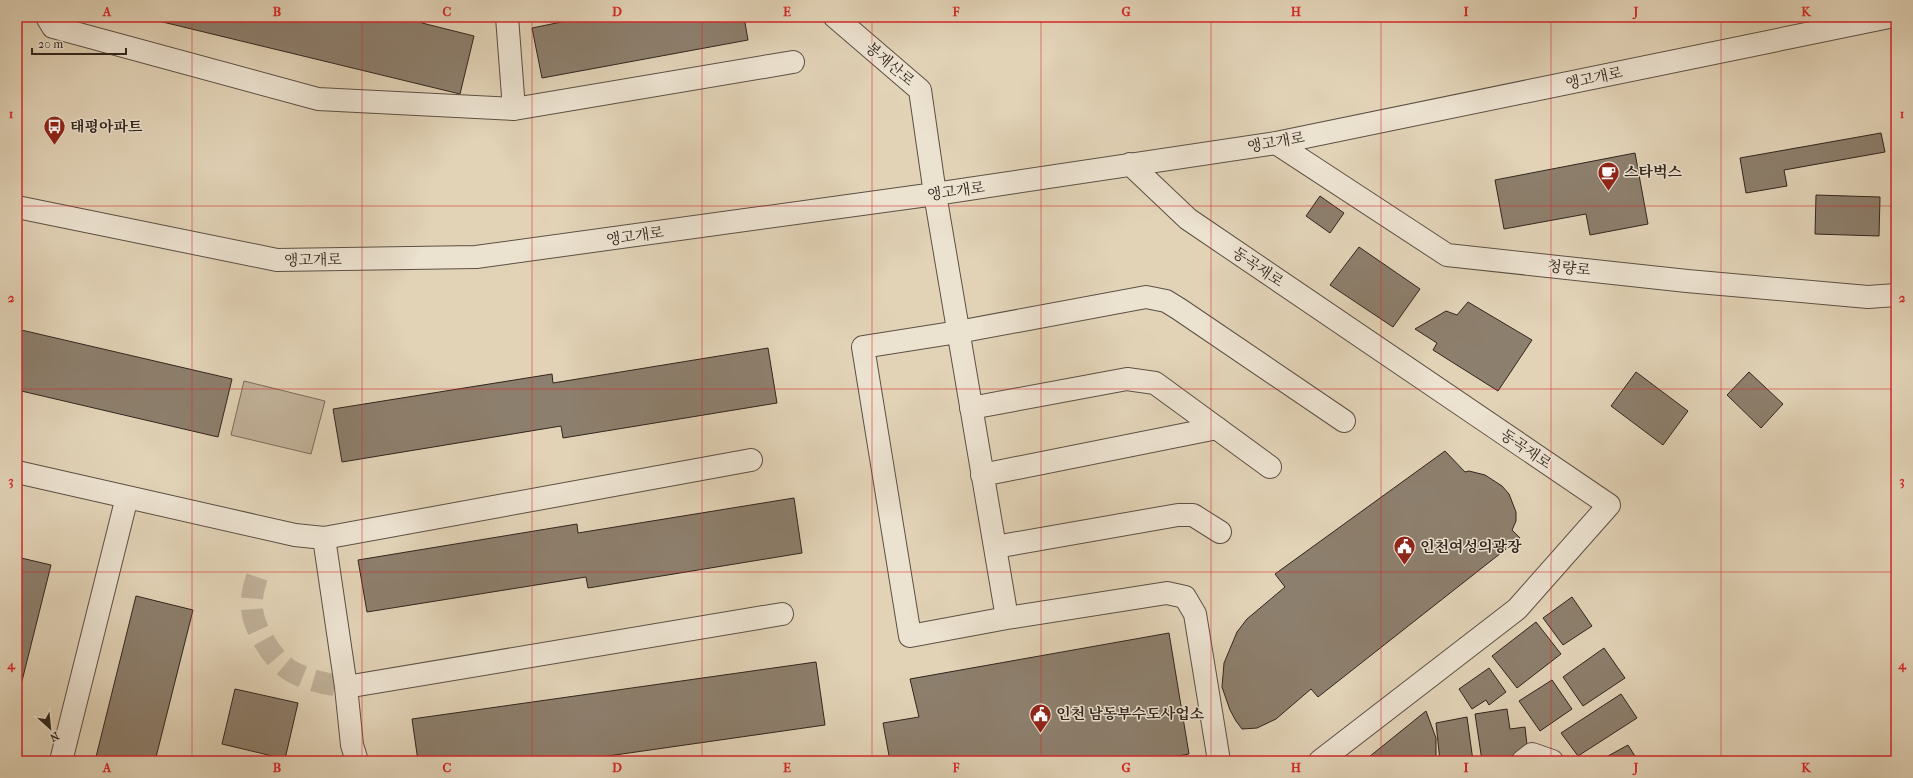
<svg xmlns="http://www.w3.org/2000/svg" width="1913" height="778" font-family="'IM FELL French Canon','Noto Serif KR',serif">
	<style>
		.green { fill: #c4b59d; stroke: #7a6d5d }
		.building { fill: #8d7f6d; stroke: #31251d }
		.lines { fill: none; stroke-linecap: round; stroke-linejoin: round }
		.minor-tunnel { stroke: #bfb098; stroke-width: 22; stroke-dasharray: 22 11; stroke-linecap: butt }
		.minor-casing { stroke: #5d5044; stroke-width: 24 }
		.minor { stroke: #ece2d0; stroke-width: 22 }
		.grid { fill: none; stroke: #d62828; stroke-width: 1; stroke-opacity: 0.55 }
		.labels { text-anchor: middle; stroke-width: 3; stroke-linejoin: round; paint-order: stroke }
		.street-label { font-size: 15px; fill: #31251d; stroke: #ece2d0 }
		.poi-label { font-size: 15px; font-weight: bold; fill: #31251d; stroke: #ece2d0; text-anchor: start }
		.neatline { fill: none; stroke: #d62828; stroke-width: 1.5 }
		.grid-label { font-size: 13px; text-anchor: middle; font-weight: bold; fill: #d62828 }
	</style>
	<rect width="100%" height="100%" fill="#e2d3b7"/>
	<filter id="stains"><feTurbulence type="fractalNoise" baseFrequency=".005" numOctaves="4"/><feColorMatrix values="0 0 0 0 .2 0 0 0 0 .09 0 0 0 0 .02 0 0 0 .5 -.17"/></filter>
	<radialGradient id="worn" r=".72"><stop offset=".6" stop-color="#630" stop-opacity="0"/><stop offset="1" stop-color="#630" stop-opacity=".3"/></radialGradient>
	<path class="green" d="M244,381L325,401L311,454L231,435Z"/>
	<path class="building" d="M142,17H423L422,23L474,36L460,94Z
		M586,17H744L748,40L542,78L532,28Z
		M1881,133L1885,152L1784,170L1787,186L1746,193L1740,158Z
		M1635,153L1648,224L1590,235L1586,214L1504,229L1495,180Z
		M1816,195L1880,197L1879,236L1815,234Z
		M1320,196L1344,213L1330,233L1306,216Z
		M1359,247L1420,289L1393,327L1330,285Z
		M1468,302L1532,340L1498,391L1433,350L1437,343L1415,329L1446,311L1457,315Z
		M17,329L232,379L218,437L17,390Z
		M768,348L777,403L563,438L561,426L342,462L333,409L552,374L553,383Z
		M1636,372L1688,411L1663,445L1611,406Z
		M1749,372L1783,404L1761,428L1727,395Z
		M1445,451L1465,472L1469,471L1485,475L1502,486L1509,494L1516,512V521L1512,530L1520,538L1318,697L1311,689L1276,719L1257,728L1242,729L1236,721L1230,710L1222,687L1224,663L1237,632L1247,619L1285,587L1275,574Z
		M794,498L802,553L588,588L586,577L367,612L358,560L577,524L578,533Z
		M17,557L51,565L17,701Z
		M136,596L193,610L155,761H95Z
		M1572,597L1592,626L1563,645L1543,618Z
		M1536,622L1561,654L1517,688L1492,656Z
		M1169,633L1189,754L1153,761H890L883,723L919,717L910,679Z
		M1604,648L1625,678L1583,706L1563,677Z
		M816,662L825,725L573,761H418L412,719Z
		M1489,668L1506,692L1489,705L1486,700L1472,709L1459,689Z
		M1552,680L1572,709L1540,731L1519,701Z
		M235,689L298,703L285,759L222,744Z
		M1621,694L1637,718L1578,756L1561,733Z
		M1507,709L1510,729L1525,727L1527,745L1505,761H1482L1475,714Z
		M1426,711L1436,738V761H1364Z
		M1467,717L1473,761H1440L1436,723Z
		M1628,745L1638,761H1599Z"/>
	<g class="lines">
		<path class="minor-tunnel" d="M257,577C254,586 251,597 252,607C252,626 273,661 291,671C308,681 327,684 346,687"/>
		<defs>
			<path id="minor" d="M47,17L53,27L318,99L514,109L793,62
				M507,17L514,109
				M835,17L920,90L935,194L1007,618L1167,593L1185,597L1195,614L1219,761
				M1276,143L1447,255L1687,281L1868,297L1896,295
				M1130,164L1188,219L1609,505L1517,609L1320,761
				M17,207L277,260L476,257L935,194L1276,143L1889,17
				M971,408L1127,379L1155,383L1270,467
				M17,472L295,535L324,538L751,460
				M982,475L1217,428
				M324,538L346,687L352,745L357,761
				M995,547L1178,515H1193L1220,532
				M1007,618L910,636L863,347L958,332L1146,297L1166,301L1179,309L1344,421
				M346,687L782,614
				M61,761L127,497
				M1523,761L1532,754L1552,761"/>
		</defs>
		<use href="#minor" class="minor-casing"/>
		<use href="#minor" class="minor"/>
	</g>
	<path class="grid" d="M192,17V761M362,17V761M532,17V761M702,17V761M872,17V761M1041,17V761M1211,17V761M1381,17V761M1551,17V761M1721,17V761M17,206H1896M17,389H1896M17,572H1896"/>
	<defs>
		<symbol id="bus-pin" viewBox="-11 -11 22 30"><path d="M0 17L-7.5 6A9.5 9.5 0 1 1 7.5 6Z" fill="#8f2418" stroke="#ece2d0"/><path d="M-5-6H5V4H4V6H2V4H-2V6H-4V4H-5ZM-3.5-4V0h7V-4ZM-3.5 1.2v1.5H-2V1.2ZM2 1.2v1.5H3.5V1.2Z" fill="#fff"/></symbol>
		<symbol id="cafe-pin" viewBox="-11 -11 22 30"><path d="M0 17L-7.5 6A9.5 9.5 0 1 1 7.5 6Z" fill="#8f2418" stroke="#ece2d0"/><path d="M-5.5-4.5H6V0H3Q3 3.5 0 3.5H-2.5Q-5.5 3.5-5.5 0ZM3-3.2v2h1.7v-2ZM-6 4.5H4V6H-6Z" fill="#fff"/></symbol>
		<symbol id="civic-pin" viewBox="-11 -11 22 30"><path d="M0 17L-7.5 6A9.5 9.5 0 1 1 7.5 6Z" fill="#8f2418" stroke="#ece2d0"/><path d="M-.6-6.5H3V-4.5H.6V-3L4-1V1h2V6H-6V1h2V-1L-.6-3ZM-1.2 2.5V6h2.4V2.5Z" fill="#fff"/></symbol>
	</defs>
	<g fill-rule="evenodd">
		<use href="#bus-pin" x="42" y="114" width="25" height="34"/>
		<use href="#cafe-pin" x="1596" y="160" width="25" height="34"/>
		<use href="#civic-pin" x="1392" y="534" width="25" height="34"/>
		<use href="#civic-pin" x="1028" y="702" width="25" height="34"/>
	</g>
	<g class="labels">
		<g class="street-label">
			<text transform="translate(890 64) rotate(40)" y="5">봉재산로</text>
			<text transform="translate(1594 78) rotate(-12)" y="5">앵고개로</text>
			<text transform="translate(1276 142) rotate(-10)" y="5">앵고개로</text>
			<text transform="translate(956 191) rotate(-8)" y="5">앵고개로</text>
			<text transform="translate(635 236) rotate(-8)" y="5">앵고개로</text>
			<text transform="translate(313 260) rotate(-1)" y="5">앵고개로</text>
			<text transform="translate(1258 267) rotate(34)" y="5">동곡재로</text>
			<text transform="translate(1569 268) rotate(6)" y="5">청량로</text>
			<text transform="translate(1526 449) rotate(34)" y="5">동곡재로</text>
		</g>
		<g class="poi-label">
			<text x="70" y="132">태평아파트</text>
			<text x="1624" y="177">스타벅스</text>
			<text x="1420" y="552">인천여성의광장</text>
			<text x="1056" y="719">인천 남동부수도사업소</text>
		</g>
	</g>
	<rect width="1913" height="778" fill="none" stroke="#e2d3b7" stroke-width="44"/>
	<g transform="translate(50 728) rotate(153)" stroke="#ece2d0" stroke-width="3" paint-order="stroke">
	<path d="M0-3L7 15L0 10L-7 15Z" fill="#31251d"/>
	<text y="-6" font-size="11" font-weight="bold" text-anchor="middle" fill="#31251d">N</text>
	</g>
	<path d="M32 48v6h94v-6" fill="none" stroke="#31251d" stroke-width="2"/>
	<text x="38" y="48" font-size="12" fill="#31251d" stroke="#ece2d0" stroke-width="3" paint-order="stroke">20 m</text>
	<rect x="22" y="22" width="1869" height="734" class="neatline"/>
	<g class="grid-label">
		<text x="107" y="16">A</text>
		<text x="277" y="16">B</text>
		<text x="447" y="16">C</text>
		<text x="617" y="16">D</text>
		<text x="787" y="16">E</text>
		<text x="956" y="16">F</text>
		<text x="1126" y="16">G</text>
		<text x="1296" y="16">H</text>
		<text x="1466" y="16">I</text>
		<text x="1636" y="16">J</text>
		<text x="1806" y="16">K</text>
		<text x="11" y="118">1</text>
		<text x="1902" y="118">1</text>
		<text x="11" y="302">2</text>
		<text x="1902" y="302">2</text>
		<text x="11" y="485">3</text>
		<text x="1902" y="485">3</text>
		<text x="11" y="669">4</text>
		<text x="1902" y="669">4</text>
		<text x="107" y="772">A</text>
		<text x="277" y="772">B</text>
		<text x="447" y="772">C</text>
		<text x="617" y="772">D</text>
		<text x="787" y="772">E</text>
		<text x="956" y="772">F</text>
		<text x="1126" y="772">G</text>
		<text x="1296" y="772">H</text>
		<text x="1466" y="772">I</text>
		<text x="1636" y="772">J</text>
		<text x="1806" y="772">K</text>
	</g>
	<rect width="100%" height="100%" filter="url(#stains)"/>
	<rect width="100%" height="100%" fill="url(#worn)"/>
</svg>
